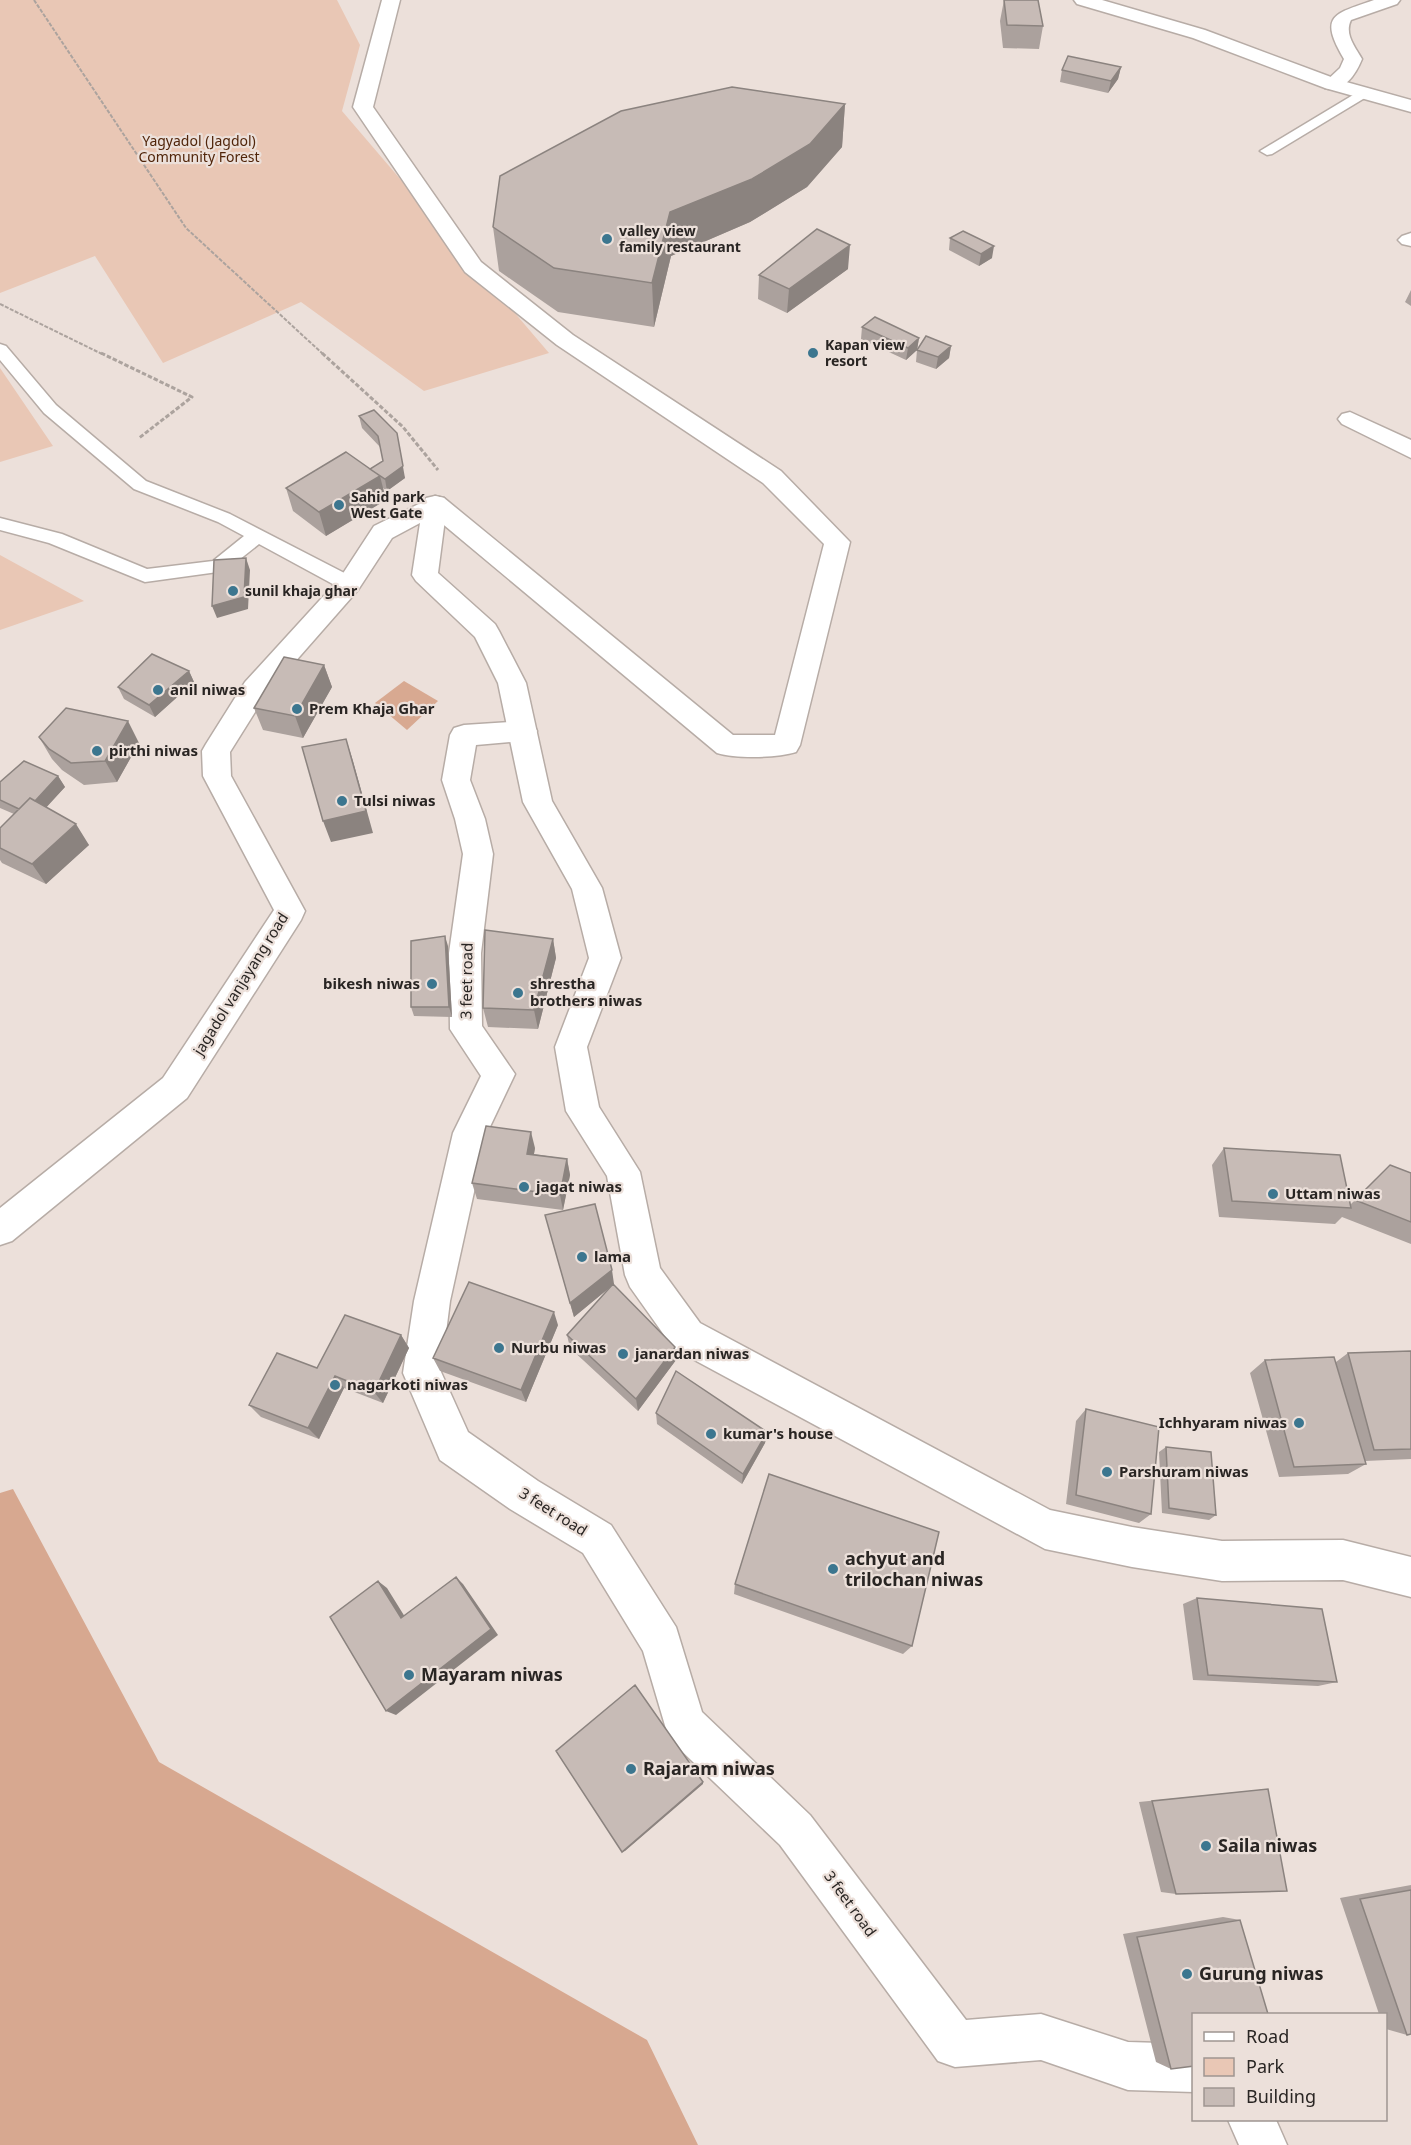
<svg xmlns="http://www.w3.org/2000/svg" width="1411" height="2145" font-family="'Noto Sans',sans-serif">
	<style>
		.green { fill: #e9c7b5 }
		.forest { fill: #d7a890 }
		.water { fill: #d8a991 }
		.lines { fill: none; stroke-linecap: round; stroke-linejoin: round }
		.service-casing { stroke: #b7aca6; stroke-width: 3 }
		.pedestrian-casing { stroke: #b7aca6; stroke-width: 3 }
		.minor-casing { stroke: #b7aca6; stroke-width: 3 }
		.tertiary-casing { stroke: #b7aca6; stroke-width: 3 }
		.secondary-casing { stroke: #b7aca6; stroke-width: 3 }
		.path-far1 { stroke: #aca39e; stroke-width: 2; stroke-dasharray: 4 1.5; stroke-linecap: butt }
		.path { stroke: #aca39e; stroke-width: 3; stroke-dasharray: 4.5 2; stroke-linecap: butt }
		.service { fill: #fff; fill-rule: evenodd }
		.pedestrian { fill: #fff; fill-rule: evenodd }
		.minor { fill: #fff; fill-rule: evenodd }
		.tertiary { fill: #fff; fill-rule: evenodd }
		.secondary { fill: #fff; fill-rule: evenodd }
		.wall { fill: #aba19d }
		.shaded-wall { fill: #8b837f }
		.building { fill: #c7bbb6; stroke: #8b837f; stroke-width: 1.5 }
		.poi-dot { fill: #3c768f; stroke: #ece0da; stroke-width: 2 }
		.labels { text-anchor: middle; stroke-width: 4.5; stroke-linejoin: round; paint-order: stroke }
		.far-park-label { font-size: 14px; fill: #51250a; stroke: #ece0da }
		.far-poi-label { font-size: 14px; font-weight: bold; fill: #292523; stroke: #ece0da; text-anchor: start }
		.poi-label { font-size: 15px; font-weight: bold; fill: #292523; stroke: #ece0da; text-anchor: start }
		.street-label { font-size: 15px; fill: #292523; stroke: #ece0da }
		.near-poi-label { font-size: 18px; font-weight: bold; fill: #292523; stroke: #ece0da; text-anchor: start }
	</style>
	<rect width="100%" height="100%" fill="#ece0da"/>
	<path class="green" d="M0,0H337L360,45L342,111L549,353L424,391L301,302L163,363L95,256L0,293Z
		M0,368L53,446L0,462Z
		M0,555L84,601L0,630Z"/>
	<path class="forest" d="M13,1489L159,1762L647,2040L698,2145H0V1493Z"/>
	<path class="water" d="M404,681L438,701L407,730L375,703Z"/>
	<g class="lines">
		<defs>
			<path id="service" d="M1363,89L1368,90L1370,93L1368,96L1272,154L1267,155L1260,151Z
				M0,344L6,346L56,405L146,481L230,514L356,579L358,584L356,589L349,590L342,589L259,544L225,571L145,582L49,543L0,530V518L62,534L147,569L213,561L244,536L218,522L134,489L44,413L0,360Z"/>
			<path id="pedestrian" d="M523,721L533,724L537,731L533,738L523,741L476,745L470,780L485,819L493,854L481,953L482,1026L515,1074L487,1133L450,1301L441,1372L468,1432L538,1481L611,1525L676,1627L702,1712L810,1815L966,2020L1041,2014L1128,2042L1194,2044V2092L1128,2090L1041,2060L955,2067L938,2061L780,1845L669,1739L643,1651L583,1553L510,1509L440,1460L403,1373L414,1301L453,1133L481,1076L450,1029L449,953L463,854L455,819L442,780L450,735L454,728L464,725Z
				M1228,2120H1276L1287,2145H1239Z"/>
			<path id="minor" d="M1374,0H1400L1397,4L1351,20C1344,34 1355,47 1362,59C1356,74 1344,93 1325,88L1323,84L1340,68L1344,59C1318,15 1334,14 1374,0Z
				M1411,233V246L1402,244L1398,240L1402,236Z
				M1350,412L1411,440V458L1342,424L1338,419L1342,414Z
				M435,496L444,498L447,504L438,573L495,624L499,631L526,683L552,801L602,888L621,958L587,1047L599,1107L640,1172L660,1268L700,1323L1050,1510L1132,1527L1222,1541L1343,1540L1411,1557V1597L1343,1580L1222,1581L1132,1567L1045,1549L674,1349L630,1287L625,1275L607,1176L566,1111L555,1047L589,958L572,889L523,802L498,683L475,637L416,581L412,575L420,523L392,538L358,590L265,696L230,752L231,776L305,911L301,920L187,1098L12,1241L0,1245V1208L163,1078L274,910L203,776L202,751L206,744L245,682L340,578L374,526Z"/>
			<path id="tertiary" d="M382,0H400L373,107L481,262L573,335L781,471L850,542L800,745L796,752C777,758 736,759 717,753L426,510L423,504L426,498L435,496L444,498L733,735H775L824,544L763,483L557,345L465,272L353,107Z"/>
			<path id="secondary" d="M1074,0H1102L1205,30L1339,80L1411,100V112L1325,88L1193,38L1077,4Z"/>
		</defs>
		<use href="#service" class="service-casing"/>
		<use href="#pedestrian" class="pedestrian-casing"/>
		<use href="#minor" class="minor-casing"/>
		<use href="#tertiary" class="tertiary-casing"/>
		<use href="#secondary" class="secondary-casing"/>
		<path class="path-far1" d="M34,0L186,228L324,355
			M0,304L104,355"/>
		<path class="path" d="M101,353L192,397L139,438
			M322,353L403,427L438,470"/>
		<use href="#service" class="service"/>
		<use href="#pedestrian" class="pedestrian"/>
		<use href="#minor" class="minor"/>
		<use href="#tertiary" class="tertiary"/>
		<use href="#secondary" class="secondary"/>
	</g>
	<path class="wall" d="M1004,0H1038L1043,26L1039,49L1003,48L1000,21Z
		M1121,67L1118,79L1108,93L1060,82L1062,70Z
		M845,104L842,147L807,187L750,222L671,256L654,327L558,312L499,271L493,227Z
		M950,238L992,258L979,266L949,250Z
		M848,269L787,313L758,299L759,275Z
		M1411,290V306L1405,302Z
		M862,327L919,338L917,350L906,360L861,339Z
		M951,346L949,358L936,369L916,362L917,350Z
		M374,410L405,478L387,491L383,488L386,500L326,536L293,511L286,488L370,469L383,461L380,447L362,428L359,416Z
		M324,665L332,687L303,738L263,730L254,708Z
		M189,671L194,682L155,717L124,699L118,687Z
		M39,737L139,743L117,782L84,785L62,770L52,759Z
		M58,776L65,787L46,807L89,845L46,884L2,863L0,860V828L14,814L0,808V782Z
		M553,939L556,958L538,1029L488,1027L483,1008Z
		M448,946L452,1017L414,1016L411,1007Z
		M535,1148L534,1154L567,1159L570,1175L563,1210L477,1199L472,1183Z
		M1224,1148L1350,1205L1390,1165L1411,1173V1244L1342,1217L1335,1224L1219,1217L1212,1165Z
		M549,1230L614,1284L613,1285L676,1360L638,1411L570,1348L567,1335L609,1288L574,1317Z
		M558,1325L526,1402L440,1371L433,1358Z
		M401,1335L409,1348L383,1403L344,1388L319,1439L261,1417L249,1405L317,1368Z
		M1411,1351V1459L1365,1461L1366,1464L1348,1474L1279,1477L1250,1373L1265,1360L1336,1362L1348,1353Z
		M1086,1409L1151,1514L1139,1523L1066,1504L1076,1421Z
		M656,1413L767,1432L765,1443L742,1484L657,1424Z
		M1166,1447L1216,1515L1209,1520L1162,1513L1159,1452Z
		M735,1584L912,1646L903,1654L734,1594Z
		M1197,1598L1337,1682L1318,1686L1193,1680L1183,1604Z
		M1268,1789L1176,1894L1161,1892L1139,1802Z
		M1411,1885V2034L1407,2035L1386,2029V2014H1379L1340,1898Z
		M1223,1917L1240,1920L1171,2069L1156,2062L1123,1934Z"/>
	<path class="shaded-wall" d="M1121,67L1118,79L1108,93L1111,81Z
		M845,104L842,147L807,187L750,222L671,256L654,327L652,283L670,212Z
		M850,245L848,269L787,313L789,289Z
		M994,246L992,258L979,266L981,254Z
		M919,338L917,350L906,360L908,348Z
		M951,346L949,358L936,369L938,357Z
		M397,433L405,478L387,491L385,479Z
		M380,476L386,500L326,536L319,512Z
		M246,558L250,570L248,609L217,618L212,606Z
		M324,665L332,687L303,738L295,716Z
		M189,671L194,682L155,717L149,705Z
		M128,721L139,743L117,782L105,761Z
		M346,739L353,761L373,833L331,842L323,821Z
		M58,776L65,787L33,822L25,812Z
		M76,824L89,845L46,884L32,864Z
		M445,936L448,946L452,1017L449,1007Z
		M553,939L556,958L538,1029L534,1010Z
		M531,1132L535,1148L531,1170L527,1154Z
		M567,1159L570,1175L563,1210L560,1195Z
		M612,1270L614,1284L574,1317L570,1303Z
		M554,1312L558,1325L526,1402L521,1390Z
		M401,1335L409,1348L383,1403L374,1392Z
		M675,1347L676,1360L638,1411L636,1399Z
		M335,1376L344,1388L319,1439L308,1428Z
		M767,1432L765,1443L742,1484L743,1474Z
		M456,1577L463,1584L498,1635L396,1715L386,1711Z
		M378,1581L387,1588L410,1625L401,1618Z
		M703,1782V1784L625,1851L622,1852Z"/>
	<path class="building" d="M1004,0H1038L1043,26L1007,25Z
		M1068,56L1121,67L1111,81L1062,70Z
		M732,87L845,104L810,144L752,179L670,212L652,283L554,268L493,227L500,176L621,111Z
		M817,229L850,245L789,289L759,275Z
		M963,231L994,246L981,254L950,238Z
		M875,317L919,338L908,348L862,327Z
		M926,336L951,346L938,357L917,350Z
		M374,410L397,433L403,466L385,479L370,469L383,461L378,436L359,416Z
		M346,452L380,476L319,512L286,488Z
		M246,558L244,597L212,606L214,560Z
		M152,654L189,671L149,705L118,687Z
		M284,657L324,665L295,716L254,708Z
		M66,708L128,721L105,761L71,763L49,749L39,737Z
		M346,739L366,811L323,821L302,747Z
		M24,761L58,776L35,801L30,798L19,809L0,800V782Z
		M30,798L76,824L32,864L0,848V828Z
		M485,930L553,939L534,1010L483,1008Z
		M445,936L449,1007H411V941Z
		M486,1126L531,1132L527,1154L567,1159L560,1195L472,1183Z
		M1224,1148L1340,1155L1351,1208L1232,1201Z
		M1390,1165L1411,1173V1222L1355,1200Z
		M595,1204L612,1270L570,1303L545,1215Z
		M469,1282L554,1312L521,1390L433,1358Z
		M613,1284L675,1347L636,1399L567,1335Z
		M345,1315L401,1335L374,1392L335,1376L308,1428L249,1405L277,1353L317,1368Z
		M1411,1351V1449L1374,1450L1348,1353Z
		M1334,1357L1366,1464L1294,1467L1265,1360Z
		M676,1371L767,1432L743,1474L656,1413Z
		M1086,1409L1159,1427L1151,1514L1076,1495Z
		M1166,1447L1211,1452L1216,1515L1169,1508Z
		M769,1474L939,1532L912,1646L735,1584Z
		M456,1577L491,1629L386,1711L330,1617L378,1581L401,1618Z
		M1197,1598L1322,1609L1337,1682L1208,1675Z
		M635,1685L703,1782L622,1852L556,1751Z
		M1268,1789L1287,1891L1176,1894L1152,1801Z
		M1411,1890V2034L1407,2035L1360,1899Z
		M1240,1920L1268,2014H1194V2066L1171,2069L1137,1937Z"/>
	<g class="poi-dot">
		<circle cx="607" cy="239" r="6"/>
		<circle cx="813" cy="353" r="6"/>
		<circle cx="339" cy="505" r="6"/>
		<circle cx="233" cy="591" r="6"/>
		<circle cx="158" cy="690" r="6"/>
		<circle cx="297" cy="709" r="6"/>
		<circle cx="97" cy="751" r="6"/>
		<circle cx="342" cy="801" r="6"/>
		<circle cx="432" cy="984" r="6"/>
		<circle cx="518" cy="993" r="6"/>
		<circle cx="524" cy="1187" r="6"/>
		<circle cx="1273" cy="1194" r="6"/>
		<circle cx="582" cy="1257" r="6"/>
		<circle cx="499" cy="1348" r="6"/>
		<circle cx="623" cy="1354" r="6"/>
		<circle cx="335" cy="1385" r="6"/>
		<circle cx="1299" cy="1423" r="6"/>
		<circle cx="711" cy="1434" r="6"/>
		<circle cx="1107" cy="1472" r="6"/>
		<circle cx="833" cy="1569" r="6"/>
		<circle cx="409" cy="1675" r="6"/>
		<circle cx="631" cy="1769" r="6"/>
		<circle cx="1206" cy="1846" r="6"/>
		<circle cx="1187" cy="1974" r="6"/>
	</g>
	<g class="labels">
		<g class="far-park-label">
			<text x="199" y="146">Yagyadol (Jagdol)<tspan x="199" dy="16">Community Forest</tspan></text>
		</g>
		<g class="far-poi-label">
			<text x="619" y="236">valley view<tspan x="619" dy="16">family restaurant</tspan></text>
			<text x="825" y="350">Kapan view<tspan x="825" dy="16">resort</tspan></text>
			<text x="351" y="502">Sahid park<tspan x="351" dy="16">West Gate</tspan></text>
			<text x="245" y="596">sunil khaja ghar</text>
		</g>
		<g class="poi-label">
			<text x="170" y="695">anil niwas</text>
			<text x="309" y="714">Prem Khaja Ghar</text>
			<text x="109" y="756">pirthi niwas</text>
			<text x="354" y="806">Tulsi niwas</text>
			<text x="420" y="989" text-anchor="end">bikesh niwas</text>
			<text x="530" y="989">shrestha<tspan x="530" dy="17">brothers niwas</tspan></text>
			<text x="536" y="1192">jagat niwas</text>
			<text x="1285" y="1199">Uttam niwas</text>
			<text x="594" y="1262">lama</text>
			<text x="511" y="1353">Nurbu niwas</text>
			<text x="635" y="1359">janardan niwas</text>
			<text x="347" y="1390">nagarkoti niwas</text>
			<text x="1287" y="1428" text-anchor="end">Ichhyaram niwas</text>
			<text x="723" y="1439">kumar's house</text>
			<text x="1119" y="1477">Parshuram niwas</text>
		</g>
		<g class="street-label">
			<text transform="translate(467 981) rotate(-89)" y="5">3 feet road</text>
			<text transform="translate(241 984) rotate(-58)" y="5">jagadol vanjayang road</text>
			<text transform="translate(553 1512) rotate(32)" y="5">3 feet road</text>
			<text transform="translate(850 1904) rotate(54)" y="5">3 feet road</text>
		</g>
		<g class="near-poi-label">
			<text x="845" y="1565">achyut and<tspan x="845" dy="21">trilochan niwas</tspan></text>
			<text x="421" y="1681">Mayaram niwas</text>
			<text x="643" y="1775">Rajaram niwas</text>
			<text x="1218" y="1852">Saila niwas</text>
			<text x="1199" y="1980">Gurung niwas</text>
		</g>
	</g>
	<rect x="1192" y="2013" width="195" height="108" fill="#ece0da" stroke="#9e9591" stroke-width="1.5"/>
	<rect x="1204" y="2032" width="30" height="9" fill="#ffffff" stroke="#9e9591" stroke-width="1.5"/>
	<text x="1246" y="2043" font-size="18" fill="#292523">Road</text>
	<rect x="1204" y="2058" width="30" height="18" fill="#e9c7b5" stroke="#9e9591" stroke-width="1.5"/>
	<text x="1246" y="2073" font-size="18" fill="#292523">Park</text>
	<rect x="1204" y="2088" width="30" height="18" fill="#c7bbb6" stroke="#9e9591" stroke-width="1.5"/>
	<text x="1246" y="2103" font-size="18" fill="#292523">Building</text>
</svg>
